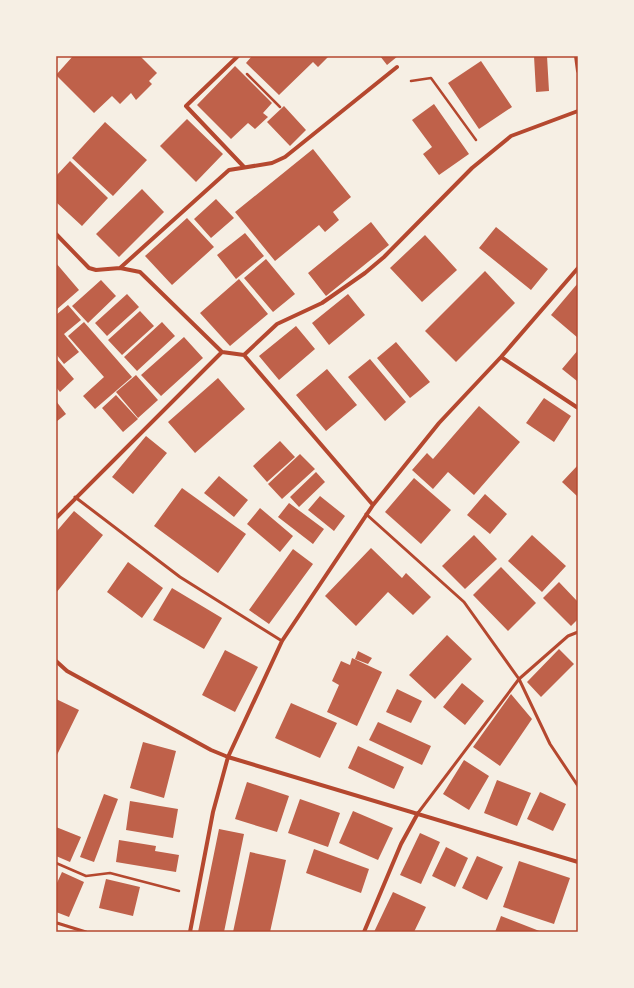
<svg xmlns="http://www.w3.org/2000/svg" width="634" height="988" font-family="'IBM Plex Serif',serif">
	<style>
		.building { fill: #bf614a }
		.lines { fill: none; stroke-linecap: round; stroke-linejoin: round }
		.path { stroke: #b5482f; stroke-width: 2.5 }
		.service { stroke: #b5482f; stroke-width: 3 }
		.minor { stroke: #b5482f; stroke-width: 4 }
		.neatline { fill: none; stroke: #b5482f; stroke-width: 1.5 }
	</style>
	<rect width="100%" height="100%" fill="#f6efe4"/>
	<path class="building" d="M73,56H140L157,73L149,81L152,84L136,100L131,93L120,104L112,96L94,113L56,75Z
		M252,56H329L318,67L313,62L279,95L246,63Z
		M380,56H398L387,65Z
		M534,56H547L549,91L536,92Z
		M481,61L512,107L479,129L448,83Z
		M235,66L272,103L263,113L268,117L255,129L248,123L231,139L197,105Z
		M434,104L469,154L439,175L423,154L432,147L412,120Z
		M284,106L306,130L290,146L267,122Z
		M187,119L223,154L196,182L160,146Z
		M105,122L147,160L113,196L72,158Z
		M313,149L351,197L333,212L339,220L325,232L319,225L275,261L235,212Z
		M70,161L108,198L82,226L56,202V176Z
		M142,189L164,212L119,257L96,234Z
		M216,199L234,218L211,238L194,219Z
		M187,218L214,247L172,285L145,256Z
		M371,222L389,245L326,296L308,273Z
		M496,227L548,269L531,290L479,248Z
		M245,233L264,256L236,279L217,255Z
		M425,235L457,270L422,302L390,268Z
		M266,259L295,294L273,312L244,278Z
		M56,263L79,290L56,310Z
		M485,271L515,303L456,362L425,331Z
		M239,279L268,314L230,346L200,313Z
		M101,280L116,296L88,323L72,306Z
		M578,283V338L551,315Z
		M127,294L139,307L107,336L95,323Z
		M348,294L365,315L329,345L312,323Z
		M68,305L81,320L64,334L79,352L64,364L56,354V315Z
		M140,311L154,326L122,355L108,340Z
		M84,322L132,377L95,409L83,396L104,377L68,336Z
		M162,322L175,336L137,371L124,357Z
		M296,326L315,349L279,380L259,356Z
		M184,337L203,358L161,396L141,375Z
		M396,342L430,382L410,398L377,358Z
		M578,350V379L577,381L562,369Z
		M56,358L74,379L60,392L56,387Z
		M370,359L406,402L385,421L348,377Z
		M327,369L357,405L326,431L296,395Z
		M136,375L158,400L138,418L116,392Z
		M218,378L245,409L195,453L168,422Z
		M116,395L138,419L123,432L102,408Z
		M544,398L571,416L554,442L526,423Z
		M56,401L66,414L56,422Z
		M479,406L520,442L474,495L448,472L433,489L412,470L427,453L433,459Z
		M146,436L167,453L133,494L112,477Z
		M280,441L295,457L267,482L253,466Z
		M300,454L315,469L282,499L268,484Z
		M578,465V497L562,482Z
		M316,472L325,482L299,507L290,497Z
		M219,476L248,500L234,517L204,493Z
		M414,478L451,510L421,544L385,512Z
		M182,488L246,534L218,573L154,526Z
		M485,494L507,514L490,534L467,515Z
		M320,496L345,516L334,531L308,510Z
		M289,503L324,529L313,544L278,517Z
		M260,508L293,536L280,552L247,524Z
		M74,511L103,535L56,593V532Z
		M474,535L497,559L465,589L442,566Z
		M532,535L566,566L542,592L508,561Z
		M371,548L402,578L406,573L431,597L413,615L388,592L356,626L325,596Z
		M293,549L313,564L269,624L249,610Z
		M128,562L163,588L142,618L107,592Z
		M501,567L536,603L508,631L473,595Z
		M559,582L578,602V619L571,626L543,598Z
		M172,588L222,618L204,649L153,620Z
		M447,635L472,659L435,699L409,675Z
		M559,649L574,664L541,697L527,682Z
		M225,650L258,667L235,712L202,695Z
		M358,651L372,658L368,664L355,659Z
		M352,658L382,672L357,726L327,712L339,685L332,681L341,661L350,665Z
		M462,683L484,701L465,725L443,707Z
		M397,689L422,701L411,723L386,712Z
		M511,694L532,719L500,766L473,747Z
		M56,699L79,710L56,757Z
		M291,703L337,723L320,758L275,738Z
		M378,722L431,746L422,765L369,740Z
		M143,742L176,751L164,798L130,788Z
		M358,746L404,767L394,789L348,768Z
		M464,760L489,776L469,810L443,794Z
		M497,780L531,793L517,826L484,813Z
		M247,782L289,796L277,832L235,819Z
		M540,792L566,804L553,831L527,819Z
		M104,794L118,799L94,862L80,857Z
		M300,799L340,813L328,847L288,833Z
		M130,801L178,809L173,838L126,830Z
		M353,811L393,828L378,860L339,843Z
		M56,827L81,837L70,862L56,856Z
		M219,829L244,834L224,932H198Z
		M420,833L440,842L421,884L400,875Z
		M119,840L156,846L155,851L179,855L176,872L116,862Z
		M446,847L468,858L455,887L432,876Z
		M314,849L369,869L361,893L306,873Z
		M250,852L286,860L270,932H233Z
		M477,856L503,867L487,900L462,888Z
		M519,861L570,878L554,924L503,907Z
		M62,872L84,882L69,917L56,912V885Z
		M106,879L140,887L133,916L99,908Z
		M393,892L426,907L414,932H374Z
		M501,916L542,932H495Z"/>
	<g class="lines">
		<path class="path" d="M247,74L280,107
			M411,81L431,78L476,140
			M56,863L86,876L110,873L179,891"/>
		<path class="service" d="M75,497L180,577L282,641
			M366,514L464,602L519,679L550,744L578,786
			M418,813L519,679L568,636L578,632
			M57,923L86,932"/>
		<path class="minor" d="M238,56L186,106L244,167
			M576,56L578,71
			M56,234L89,268L96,270L120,268L140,272L222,352L244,355L373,505
			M120,268L229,170L272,163L285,157L397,67
			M244,355L277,324L322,303L365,273L384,257L472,168L511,136L578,111
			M501,357L578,408
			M56,518L222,352
			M56,661L67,671L211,750L228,757L578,862
			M190,932L213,812L228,757L282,641L373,505L439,423L501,357L578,268
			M364,932L401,844L418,813"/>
	</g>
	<rect width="634" height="988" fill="none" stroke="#f6efe4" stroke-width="114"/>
	<rect x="57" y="57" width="520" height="874" class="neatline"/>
</svg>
